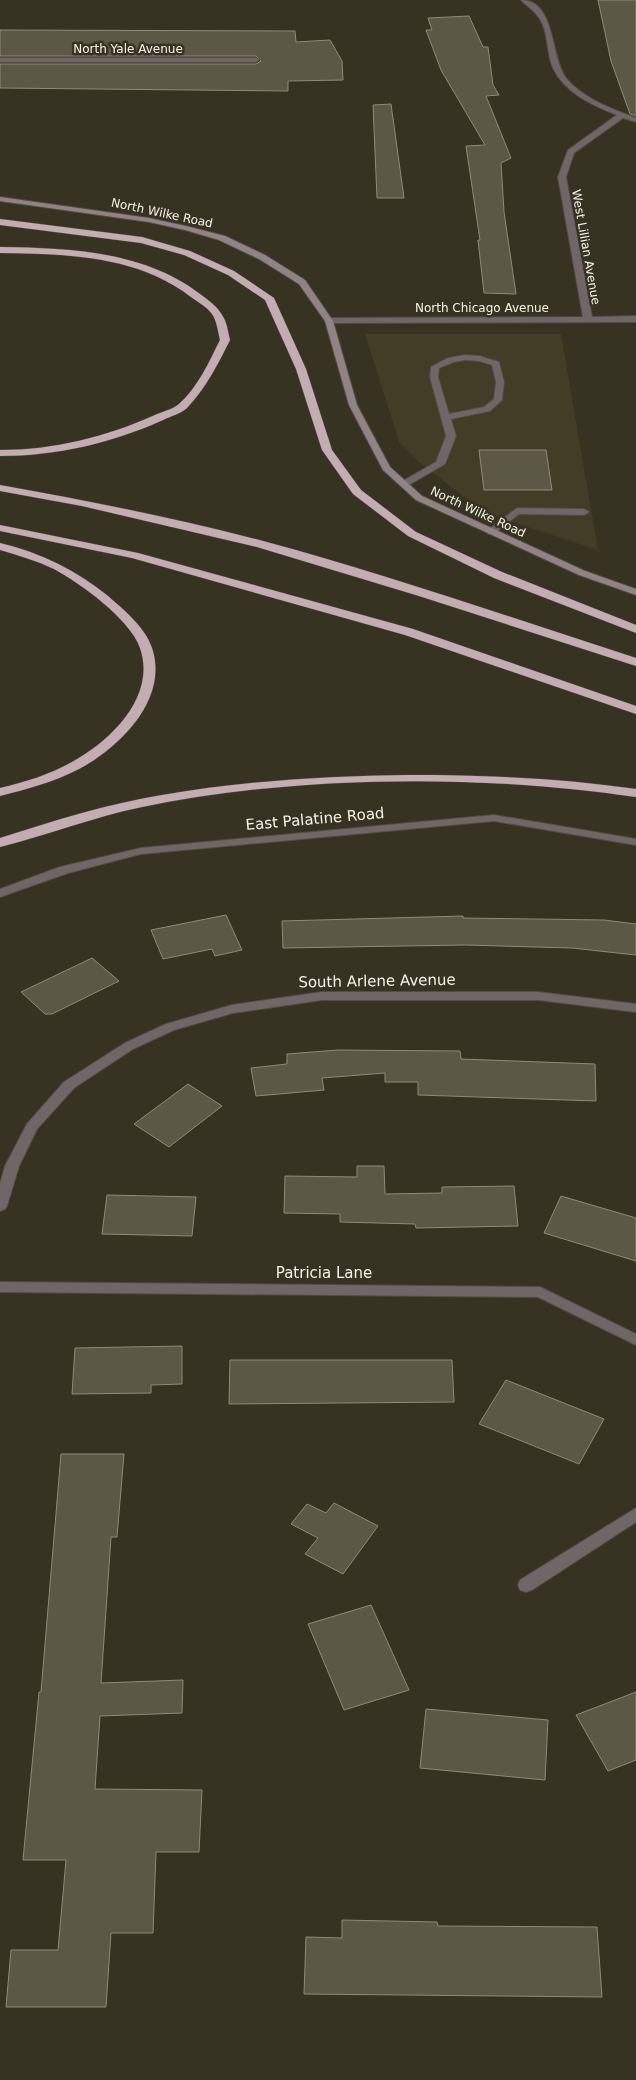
<svg xmlns="http://www.w3.org/2000/svg" width="636" height="2080" font-family="'DejaVu Sans',sans-serif">
	<style>
		.built { fill: #423d26 }
		.building { fill: #5b5846; stroke: #8e8b78 }
		.lines { fill: none; stroke-linecap: round; stroke-linejoin: round }
		.lane-casing { stroke: #514e3f; stroke-width: 2 }
		.street-casing { stroke: #514e3f; stroke-width: 2 }
		.secondary-casing { stroke: #514e3f; stroke-width: 2 }
		.highway-casing { stroke: #514e3f; stroke-width: 1 }
		.lane { fill: #6f6668; fill-rule: evenodd }
		.street { fill: #6f6668; fill-rule: evenodd }
		.secondary { fill: #918286; fill-rule: evenodd }
		.highway { fill: #c3acb2; fill-rule: evenodd }
		.labels { text-anchor: middle; stroke-width: 5; stroke-linejoin: round; paint-order: stroke }
		.far-street-label { font-size: 12px; fill: #f5f3e8; stroke: #363323 }
		.street-label { font-size: 15px; fill: #f5f3e8; stroke: #363323 }
	</style>
	<rect width="100%" height="100%" fill="#363323"/>
	<path class="built" d="M365,334H561L598,550L485,513L419,462L399,442Z"/>
	<path class="building" d="M598,0H636V116L630,114L611,61Z
		M469,16L483,47H488L493,85L499,95L486,96L511,158L501,163L504,212L516,294L484,293L478,240H480L466,146L485,145L441,70L426,30H432L428,18Z
		M0,30L295,31L296,42L330,40L342,61L343,80L288,81V91L0,88V64H256L261,61L256,56H0Z
		M391,104L404,198H377L373,105Z
		M479,450H546L552,490H484Z
		M226,915L242,950L215,956L212,949L163,959L151,930Z
		M463,916V918L604,920L636,924V955L572,948L465,945L283,948L282,921Z
		M92,958L119,981L52,1014H45L21,992Z
		M338,1050L460,1051L461,1059L595,1064L596,1101L418,1095V1082H385V1073L322,1078L324,1090L256,1096L251,1068L287,1064V1054Z
		M188,1084L222,1106L169,1147L134,1124Z
		M357,1166H384L385,1194L442,1193V1187L514,1186L518,1226L416,1228L415,1224L340,1222V1214L284,1213L285,1176L357,1177Z
		M107,1195L196,1197L192,1236L102,1234Z
		M561,1196L636,1218V1261L544,1233Z
		M182,1346V1384L151,1385V1393L72,1394L75,1348Z
		M230,1360H452L454,1402L229,1404Z
		M506,1380L604,1419L579,1464L479,1424Z
		M61,1454H124L117,1537H111L101,1683L183,1680L182,1713L100,1716L95,1789L202,1790L199,1852H156L153,1933H111L106,2007H6L11,1950H58L66,1860H23L39,1692H41Z
		M334,1503L378,1526L343,1574L305,1554L318,1538L291,1524L307,1504L326,1513Z
		M371,1605L409,1690L344,1710L308,1624Z
		M636,1692V1760L608,1771L576,1715Z
		M426,1709L548,1720L545,1780L420,1768Z
		M342,1920L437,1922L438,1926L597,1927L602,1997L304,1994L306,1937L342,1938Z"/>
	<g class="lines">
		<defs>
			<path id="lane" d="M465,355L480,356L499,362L504,382L502,400L490,411L451,419L456,436L445,464L407,486H401V482L436,462L446,436L430,377L431,367L448,358ZM465,360L479,361L492,365L496,382L494,399L484,407L449,414L438,377L439,368L454,362Z
				M517,508L584,509L589,512L584,515L519,514L494,534H488V530Z"/>
			<path id="street" d="M521,0C556,0 550,57 566,78C582,98 612,109 636,118V122L623,118L574,153L566,177L592,317L636,316V322L326,323L325,321L329,318L583,317L558,177L568,150L617,115C592,105 565,93 553,68C546,52 549,34 540,19C535,11 527,6 521,0Z
				M0,58H256L259,60L256,62H0Z
				M494,815L636,839V845L494,821L141,854L68,873L0,897V889L60,867L141,848Z
				M322,992H538L636,1004V1012L538,1000H322L233,1013L174,1030L133,1049L74,1088L37,1129L19,1166L7,1206L5,1209L0,1211V1184L5,1166L27,1124L64,1082L125,1043L166,1024L232,1005Z
				M0,1282L540,1287L636,1334V1345L538,1297L0,1292Z
				M636,1508V1522L532,1590L526,1592L520,1590L518,1585L520,1580Z"/>
			<path id="secondary" d="M0,197L149,218L186,226L225,236L265,255L305,280L333,321L357,405L390,467L422,496L585,571L636,589V595L579,575L416,500L383,470L349,405L325,321L299,284L259,259L219,240L185,230L149,222L0,201Z"/>
			<path id="highway" d="M0,219L142,237L190,251L234,271L274,298L306,369L332,450L361,490L416,532L502,572L636,625V633L494,578L408,536L353,494L322,450L296,369L265,300L228,275L184,255L141,243L0,225Z
				M0,247C69,248 144,251 200,294C208,300 217,306 222,315C227,322 228,332 230,340C218,364 206,388 187,408C182,413 171,416 163,420C112,443 56,456 0,456V450C54,450 106,437 155,415C162,412 173,409 179,404C198,387 209,362 220,340C218,332 217,321 212,314C207,307 198,302 191,297C137,255 65,254 0,253Z
				M0,485C88,501 177,518 263,541C389,575 512,618 636,658V666L419,596L257,547L82,506L0,491Z
				M0,525L138,553L413,629L636,706V714L405,635L132,558L0,531Z
				M0,543C41,553 76,570 108,596C124,610 145,627 152,648C169,699 120,747 79,769C54,782 27,789 0,796V788C25,782 49,775 72,762C110,741 157,697 140,648C130,619 80,583 54,569C37,561 18,555 0,550Z
				M408,775C485,775 560,778 636,789V797C481,774 296,775 142,807C93,817 48,835 0,847V838C53,821 107,804 162,795C243,781 326,776 408,775Z"/>
		</defs>
		<use href="#lane" class="lane-casing"/>
		<use href="#street" class="street-casing"/>
		<use href="#secondary" class="secondary-casing"/>
		<use href="#highway" class="highway-casing"/>
		<use href="#lane" class="lane"/>
		<use href="#street" class="street"/>
		<use href="#secondary" class="secondary"/>
		<use href="#highway" class="highway"/>
	</g>
	<g class="labels">
		<g class="far-street-label">
			<text x="128" y="53">North Yale Avenue</text>
			<text transform="translate(162 213) rotate(12)" y="4">North Wilke Road</text>
			<text transform="translate(586 247) rotate(80)" y="4">West Lillian Avenue</text>
			<text x="482" y="312">North Chicago Avenue</text>
			<text transform="translate(478 512) rotate(25)" y="4">North Wilke Road</text>
		</g>
		<g class="street-label">
			<text transform="translate(315 819) rotate(-5)" y="5">East Palatine Road</text>
			<text transform="translate(377 981) rotate(-1)" y="5">South Arlene Avenue</text>
			<text x="324" y="1278">Patricia Lane</text>
		</g>
	</g>
</svg>
